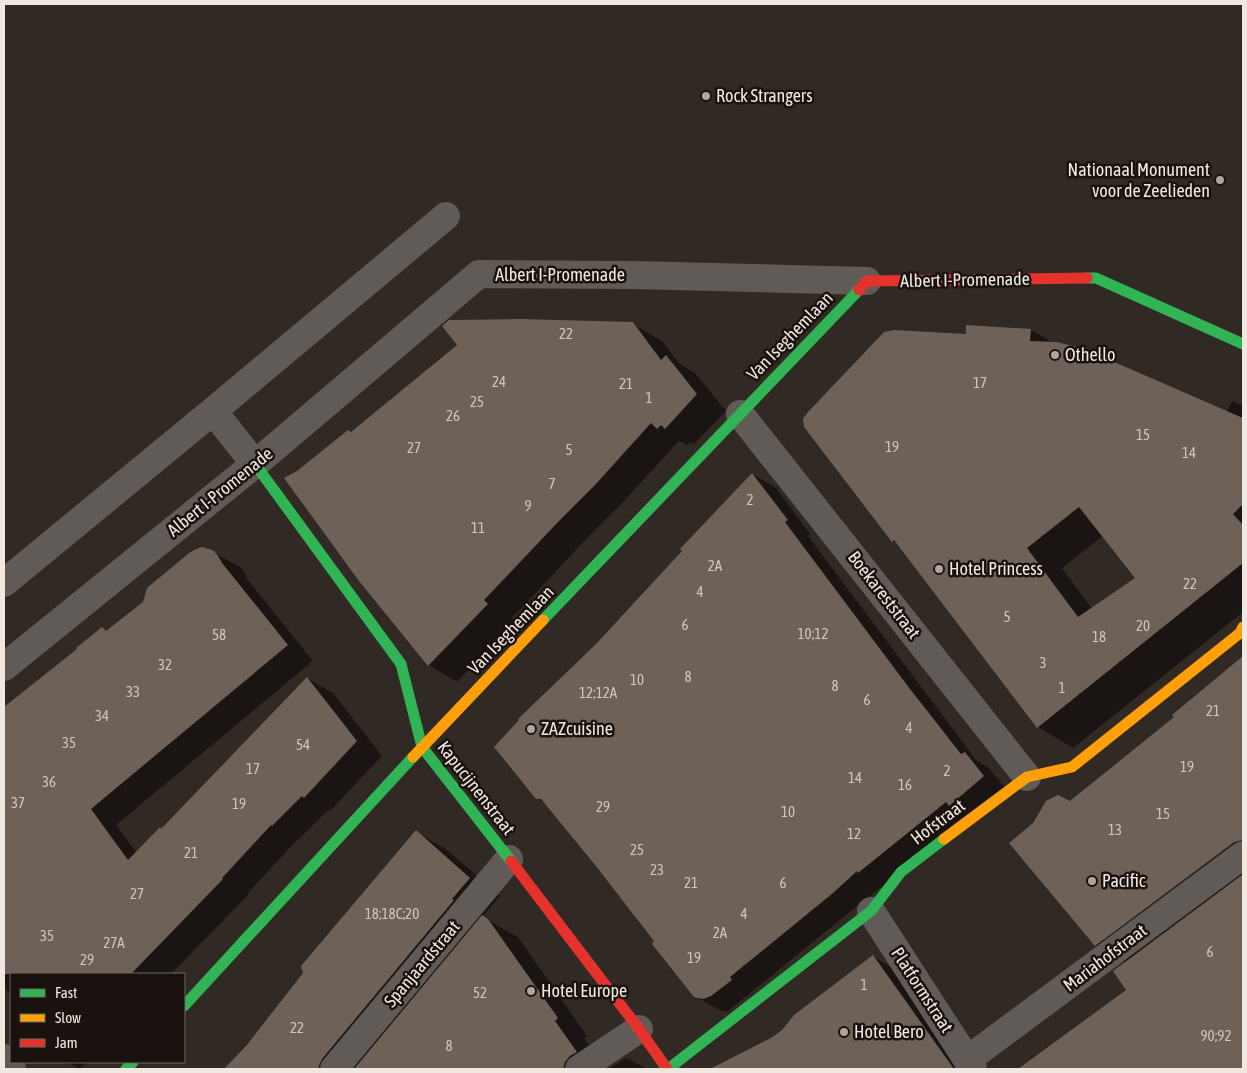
<svg xmlns="http://www.w3.org/2000/svg" width="1247" height="1073" font-family="'Asap Condensed',sans-serif">
	<style>
		.shadow { fill: #0007; fill-rule: evenodd }
		.building { fill: #6e6157; fill-rule: evenodd }
		.lines { fill: none; stroke-linecap: round; stroke-linejoin: round }
		.street { stroke: #615b57; stroke-width: 28 }
		.fast { stroke: #30b455; stroke-width: 11 }
		.slow { stroke: #ff9f0a; stroke-width: 11 }
		.jam { stroke: #e5322d; stroke-width: 11 }
		.poi-dot { fill: #aea5a0; stroke: #19120e; stroke-width: 2 }
		.labels { text-anchor: middle; stroke-width: 5; stroke-linejoin: round; paint-order: stroke }
		.number-label { font-size: 15px; fill: #d0c6bf }
		.poi-label { font-size: 18px; fill: #f1e8e2; stroke: #19120e; text-anchor: start }
		.street-label { font-size: 18px; fill: #f1e8e2; stroke: #19120e }
	</style>
	<rect width="100%" height="100%" fill="#312924"/>
	<path class="shadow" d="M633,324L662,341L679,363L695,373L726,411L694,444L690,442L687,445L679,441L624,501L589,536L512,618L516,621L457,682L429,665L298,472L352,433Z
		M1031,330L1054,343L1227,412L1232,401L1243,406V612L1073,748L1038,727L900,545L893,541L967,335ZM1103,536L1136,578L1092,609L1062,568Z
		M753,474L776,488L810,534L808,536L934,704L977,761L988,767L1007,790L857,906L727,1012L719,1010L695,996L656,942L546,804L537,798L597,645Z
		M209,550L240,567L244,572L247,579L313,661L116,825L137,853L162,830L307,678L333,693L382,756L330,811L328,810L298,840V839L247,894L248,895L171,974H11V996L4,986V716L103,629L108,631Z
		M1239,661L1243,663V1069H1020L1127,990L1126,963L1095,945L1070,802L1175,717ZM1238,837L1240,839L1103,941V938Z
		M416,832L446,849L500,896L482,917L518,937L587,1036L584,1038L606,1069H226L246,1047Z
		M874,957L903,974L971,1069H726L755,1048L771,1039Z
		M626,1058L647,1069H609Z
		M66,1062H87L80,1069Z"/>
	<path class="building" d="M521,319L633,322L661,360L666,355L697,394L665,429L661,425L657,429L651,423L595,485L560,520L484,600L488,604L428,666L359,581L284,478L297,471L348,430L351,432L457,345L442,326L449,320Z
		M966,325L1031,329L1030,341L1056,342L1082,348L1243,418V504L1233,514L1243,525V563L1037,728L894,540L892,542L804,427L803,419L808,412L884,332L894,330L966,334ZM1079,507L1135,578L1078,617L1027,548Z
		M752,473L788,520L785,522L910,689L961,754L965,752L984,776L949,806L946,802L858,873L857,871L833,893L730,977L732,980L711,996L703,999L694,997L652,944L654,941L595,865L541,799H536L494,747L519,720L518,719L596,644L682,551L680,549Z
		M202,547L209,549L214,551L218,556L222,563L288,645L91,809L128,860L160,827L161,829L307,677L357,741L304,798L302,796L272,826L271,825L222,878L223,879L131,974H4V707L77,649L76,648L102,627L106,631L143,602L147,588L189,553L196,549Z
		M1243,656V840L1234,842L1095,946L1009,843L1033,823L1046,801L1058,795L1070,801L1174,717L1172,715Z
		M416,830L470,878L452,899L454,900L322,1059L319,1066V1069H224L246,1046L303,973L301,966Z
		M1243,874V1069H1018L1126,990L1113,971Z
		M482,915L488,919L558,1018L555,1021L577,1052L570,1056L565,1062L563,1069H354Z
		M873,955L954,1069H710L771,1038L782,1030L794,1015Z"/>
	<g class="lines">
		<path class="street" d="M213,411L255,464
			M740,414L1027,777
			M4,583L213,411L446,216
			M4,667L255,464L479,274L633,275L867,281
			M871,911L973,1069
			M4,1058L12,1069
			M967,1060L1243,855
			M334,1069L509,859
			M579,1069L639,1029"/>
		<path class="fast" d="M1087,278H1096L1243,344
			M255,464L401,664L422,747L511,861
			M543,620L859,290
			M184,1006L413,757
			M126,1069L133,1062
			M668,1069L871,911L901,872L944,839"/>
		<path class="slow" d="M413,757L543,620
			M944,839L1027,777L1072,767L1240,633L1243,627"/>
		<path class="jam" d="M859,290L867,281L1087,278
			M511,861L639,1029L667,1069"/>
	</g>
	<g class="poi-dot">
		<circle cx="706" cy="96" r="5"/>
		<circle cx="1220" cy="180" r="5"/>
		<circle cx="1055" cy="355" r="5"/>
		<circle cx="939" cy="569" r="5"/>
		<circle cx="531" cy="729" r="5"/>
		<circle cx="1092" cy="881" r="5"/>
		<circle cx="531" cy="991" r="5"/>
		<circle cx="844" cy="1032" r="5"/>
	</g>
	<g class="labels">
		<g class="number-label">
			<text x="566" y="339">22</text>
			<text x="499" y="387">24</text>
			<text x="980" y="388">17</text>
			<text x="626" y="389">21</text>
			<text x="649" y="403">1</text>
			<text x="477" y="407">25</text>
			<text x="453" y="421">26</text>
			<text x="1143" y="440">15</text>
			<text x="892" y="452">19</text>
			<text x="414" y="453">27</text>
			<text x="569" y="455">5</text>
			<text x="1189" y="458">14</text>
			<text x="552" y="489">7</text>
			<text x="750" y="505">2</text>
			<text x="528" y="511">9</text>
			<text x="478" y="533">11</text>
			<text x="715" y="571">2A</text>
			<text x="1190" y="589">22</text>
			<text x="700" y="597">4</text>
			<text x="1007" y="622">5</text>
			<text x="685" y="630">6</text>
			<text x="1143" y="631">20</text>
			<text x="813" y="639">10;12</text>
			<text x="219" y="640">58</text>
			<text x="1099" y="642">18</text>
			<text x="1043" y="668">3</text>
			<text x="165" y="670">32</text>
			<text x="688" y="682">8</text>
			<text x="637" y="685">10</text>
			<text x="835" y="691">8</text>
			<text x="1062" y="693">1</text>
			<text x="133" y="697">33</text>
			<text x="598" y="698">12;12A</text>
			<text x="867" y="705">6</text>
			<text x="1213" y="716">21</text>
			<text x="102" y="721">34</text>
			<text x="909" y="733">4</text>
			<text x="69" y="748">35</text>
			<text x="303" y="750">54</text>
			<text x="1187" y="772">19</text>
			<text x="253" y="774">17</text>
			<text x="947" y="776">2</text>
			<text x="855" y="783">14</text>
			<text x="49" y="787">36</text>
			<text x="905" y="790">16</text>
			<text x="18" y="808">37</text>
			<text x="239" y="809">19</text>
			<text x="603" y="812">29</text>
			<text x="788" y="817">10</text>
			<text x="1163" y="819">15</text>
			<text x="1115" y="835">13</text>
			<text x="854" y="839">12</text>
			<text x="637" y="855">25</text>
			<text x="191" y="858">21</text>
			<text x="657" y="875">23</text>
			<text x="691" y="888">21</text>
			<text x="783" y="888">6</text>
			<text x="137" y="899">27</text>
			<text x="392" y="919">18;18C;20</text>
			<text x="744" y="919">4</text>
			<text x="720" y="938">2A</text>
			<text x="47" y="941">35</text>
			<text x="114" y="948">27A</text>
			<text x="1210" y="957">6</text>
			<text x="694" y="963">19</text>
			<text x="87" y="965">29</text>
			<text x="864" y="990">1</text>
			<text x="480" y="998">52</text>
			<text x="297" y="1033">22</text>
			<text x="1216" y="1041">90;92</text>
			<text x="449" y="1051">8</text>
		</g>
		<g class="poi-label">
			<text x="716" y="102">Rock Strangers</text>
			<text x="1210" y="176" text-anchor="end">Nationaal Monument<tspan x="1210" dy="21">voor de Zeelieden</tspan></text>
			<text x="1065" y="361">Othello</text>
			<text x="949" y="575">Hotel Princess</text>
			<text x="541" y="735">ZAZcuisine</text>
			<text x="1102" y="887">Pacific</text>
			<text x="541" y="997">Hotel Europe</text>
			<text x="854" y="1038">Hotel Bero</text>
		</g>
		<g class="street-label">
			<text x="560" y="281">Albert I-Promenade</text>
			<text transform="translate(965 280) rotate(-1)" y="6">Albert I-Promenade</text>
			<text transform="translate(790 336) rotate(-46)" y="6">Van Iseghemlaan</text>
			<text transform="translate(220 492) rotate(-39)" y="6">Albert I-Promenade</text>
			<text transform="translate(884 595) rotate(52)" y="6">Boekareststraat</text>
			<text transform="translate(511 630) rotate(-46)" y="6">Van Iseghemlaan</text>
			<text transform="translate(476 788) rotate(52)" y="6">Kapucijnenstraat</text>
			<text transform="translate(938 822) rotate(-37)" y="6">Hofstraat</text>
			<text transform="translate(1105 958) rotate(-37)" y="6">Mariahofstraat</text>
			<text transform="translate(422 964) rotate(-50)" y="6">Spanjaardstraat</text>
			<text transform="translate(922 990) rotate(57)" y="6">Platformstraat</text>
		</g>
	</g>
	<rect width="1247" height="1073" fill="none" stroke="#f1e8e2" stroke-width="10"/>
	<rect x="10" y="973" width="175" height="90" fill="#19120e" stroke="#6f6863"/>
	<rect x="20" y="989" width="25" height="8" fill="#30b455" stroke="#6f6863"/>
	<text x="55" y="998" font-size="15" fill="#f1e8e2">Fast</text>
	<rect x="20" y="1014" width="25" height="8" fill="#ff9f0a" stroke="#6f6863"/>
	<text x="55" y="1023" font-size="15" fill="#f1e8e2">Slow</text>
	<rect x="20" y="1039" width="25" height="8" fill="#e5322d" stroke="#6f6863"/>
	<text x="55" y="1048" font-size="15" fill="#f1e8e2">Jam</text>
</svg>
